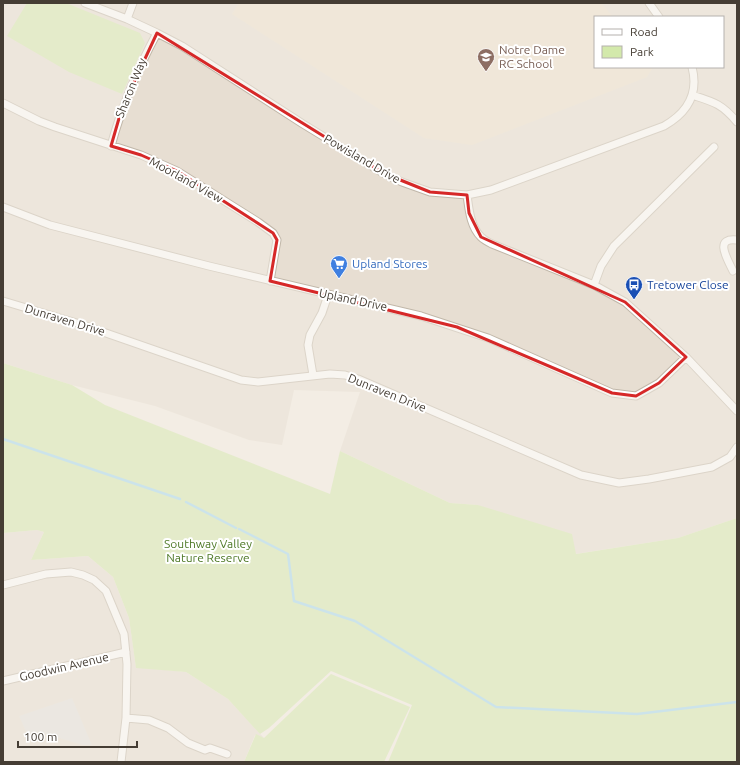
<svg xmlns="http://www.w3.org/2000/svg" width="740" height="765" font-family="Ubuntu,sans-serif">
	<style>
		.residential { fill: #e7ded2; fill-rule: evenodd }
		.education { fill: #ede1cd }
		.green { fill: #d3e9ab }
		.parking { fill: #e3e0dd }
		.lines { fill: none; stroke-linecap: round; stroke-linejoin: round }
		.stream { stroke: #9dd8f2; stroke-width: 2.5 }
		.minor-casing { stroke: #c1b7a9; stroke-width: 9 }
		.minor { stroke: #fff; stroke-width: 7 }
		.marked { fill: none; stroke: #d62828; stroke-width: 3; stroke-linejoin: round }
		.labels { text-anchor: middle; stroke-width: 4; stroke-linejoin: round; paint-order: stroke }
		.education-label { font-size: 12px; fill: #785e54; stroke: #fff; text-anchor: start }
		.street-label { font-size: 12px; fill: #453d34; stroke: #fff }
		.shop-label { font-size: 12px; fill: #366cbe; stroke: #fff; text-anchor: start }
		.transit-label { font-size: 12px; fill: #164399; stroke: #fff; text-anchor: start }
		.park-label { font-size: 12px; fill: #4d7825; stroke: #fff }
	</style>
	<rect width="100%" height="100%" fill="#f3ede4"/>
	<path class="residential" d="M3,3H737V518L678,538L575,554L478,505L450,503L340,451L360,392L294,390L282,445L249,440L155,406L72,385L3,363ZM595,17H723V67H595Z
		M37,530L44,532L31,560L88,556L113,577L129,618L136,667L186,672L228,699L264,738L255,735L244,762H3V533Z"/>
	<path class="education" d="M239,3H601L613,17H595V67H653L647,77L472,145L424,138L232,14Z"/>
	<path class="green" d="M27,3H66L140,33L145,43L122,94L69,72L7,36Z
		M3,363L72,385L105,405L330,494L340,451L450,503L478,505L572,534L576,554L678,538L737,518V762H388L412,705L331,671L269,728L260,734L228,699L186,672L136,668L129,618L113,577L88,556L31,560L44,532L37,530L3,533Z
		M331,674L410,707L384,762H244L256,734L264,738Z"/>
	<path class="parking" d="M72,698L92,745H82L40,732L27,734L19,716Z"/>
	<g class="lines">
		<path class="stream" d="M3,439L180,499
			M186,502L236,528
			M239,529L288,554L294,601L355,621L496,707L637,714L737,702"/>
		<defs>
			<path id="minor" d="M85,3L127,19L157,33L182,46L303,124L383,173L402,182L430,192L467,195L491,190L664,126C687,113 699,94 692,67
				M649,3L659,17
				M127,19L133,3
				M692,95C714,102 722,104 737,122
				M3,103L39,121L55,127L141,155L177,171L258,222L273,233L277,240L270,281
				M111,146C122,105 137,70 157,33
				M467,195C469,209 470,226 481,237C484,240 488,242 492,244L594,285L625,302L686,357L737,411
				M3,207L50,225L209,266L421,316L488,338L612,393L636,396L659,383L686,357
				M733,271C728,260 713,237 737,240
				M594,285L601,266L614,246L714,147
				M3,301L80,324L241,380L258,382L330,374L345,375L358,379L581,475L619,483L649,479L712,467L730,457L737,447
				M313,375L308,345L310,335L322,313L328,295
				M3,585L46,574L71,572L83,575L94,580L106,591L124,634L127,664L126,718L121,762
				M3,681L126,652
				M126,718L149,720L168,728L188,743L205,750L210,748L227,754"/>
		</defs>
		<use href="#minor" class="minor-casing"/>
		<use href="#minor" class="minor"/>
	</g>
	<path d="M0 0H740V765H0ZM157,33L383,173L430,192L467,195L469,213L481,237L625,302L686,357L659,383L636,396L612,393L457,327L270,281L277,240L273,233L177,171L141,155L111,146L122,108Z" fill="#f3ede4" fill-opacity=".55" fill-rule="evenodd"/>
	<path class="marked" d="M157,33L383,173L430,192L467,195L469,213L481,237L625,302L686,357L659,383L636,396L612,393L457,327L270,281L277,240L273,233L177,171L141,155L111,146L122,108Z"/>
	<defs>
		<symbol id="school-pin" viewBox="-11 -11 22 30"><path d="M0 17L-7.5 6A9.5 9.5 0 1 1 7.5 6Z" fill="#8d6e63" stroke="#fff"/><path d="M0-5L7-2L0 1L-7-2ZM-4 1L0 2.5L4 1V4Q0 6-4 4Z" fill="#fff"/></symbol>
		<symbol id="supermarket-pin" viewBox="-11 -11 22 30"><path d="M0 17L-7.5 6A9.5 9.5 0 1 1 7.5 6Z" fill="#3f7fe0" stroke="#fff"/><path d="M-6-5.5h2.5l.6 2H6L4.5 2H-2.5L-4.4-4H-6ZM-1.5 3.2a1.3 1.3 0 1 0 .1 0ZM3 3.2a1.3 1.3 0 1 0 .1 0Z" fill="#fff"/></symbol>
		<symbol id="bus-pin" viewBox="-11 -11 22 30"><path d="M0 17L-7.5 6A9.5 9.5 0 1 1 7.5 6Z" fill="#1a4fb4" stroke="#fff"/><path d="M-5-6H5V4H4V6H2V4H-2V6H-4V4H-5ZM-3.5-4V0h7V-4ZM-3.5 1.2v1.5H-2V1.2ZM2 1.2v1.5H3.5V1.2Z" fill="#fff"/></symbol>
	</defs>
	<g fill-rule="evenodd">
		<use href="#school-pin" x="476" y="47" width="20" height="27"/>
		<use href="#supermarket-pin" x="329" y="254" width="20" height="27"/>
		<use href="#bus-pin" x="624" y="275" width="20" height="27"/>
	</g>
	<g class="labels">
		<g class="education-label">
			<text x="499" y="54">Notre Dame<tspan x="499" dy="14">RC School</tspan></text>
		</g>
		<g class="street-label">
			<text transform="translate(131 88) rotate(-68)" y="4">Sharon Way</text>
			<text transform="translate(362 159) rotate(30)" y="4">Powisland Drive</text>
			<text transform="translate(186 180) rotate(29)" y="4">Moorland View</text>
			<text transform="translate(353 300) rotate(12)" y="4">Upland Drive</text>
			<text transform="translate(65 320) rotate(17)" y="4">Dunraven Drive</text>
			<text transform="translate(387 393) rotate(22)" y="4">Dunraven Drive</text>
			<text transform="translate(64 667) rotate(-13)" y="4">Goodwin Avenue</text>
		</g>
		<g class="shop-label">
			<text x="352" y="268">Upland Stores</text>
		</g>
		<g class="transit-label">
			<text x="647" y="289">Tretower Close</text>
		</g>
		<g class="park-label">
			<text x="208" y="548">Southway Valley<tspan x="208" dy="14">Nature Reserve</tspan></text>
		</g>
	</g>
	<rect width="740" height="765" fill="none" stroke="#453d34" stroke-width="8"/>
	<rect x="594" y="16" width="130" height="52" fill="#ffffff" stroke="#b5b1ae"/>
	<rect x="602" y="29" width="20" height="6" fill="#ffffff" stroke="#b5b1ae"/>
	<text x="630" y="36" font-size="12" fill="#453d34">Road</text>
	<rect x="602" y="46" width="20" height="12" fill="#d3e9ab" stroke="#b5b1ae"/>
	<text x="630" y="56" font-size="12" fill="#453d34">Park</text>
	<path d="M18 741v6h119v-6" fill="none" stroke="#453d34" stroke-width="2"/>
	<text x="24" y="741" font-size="12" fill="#453d34" stroke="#ffffff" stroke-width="3" paint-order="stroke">100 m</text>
</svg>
